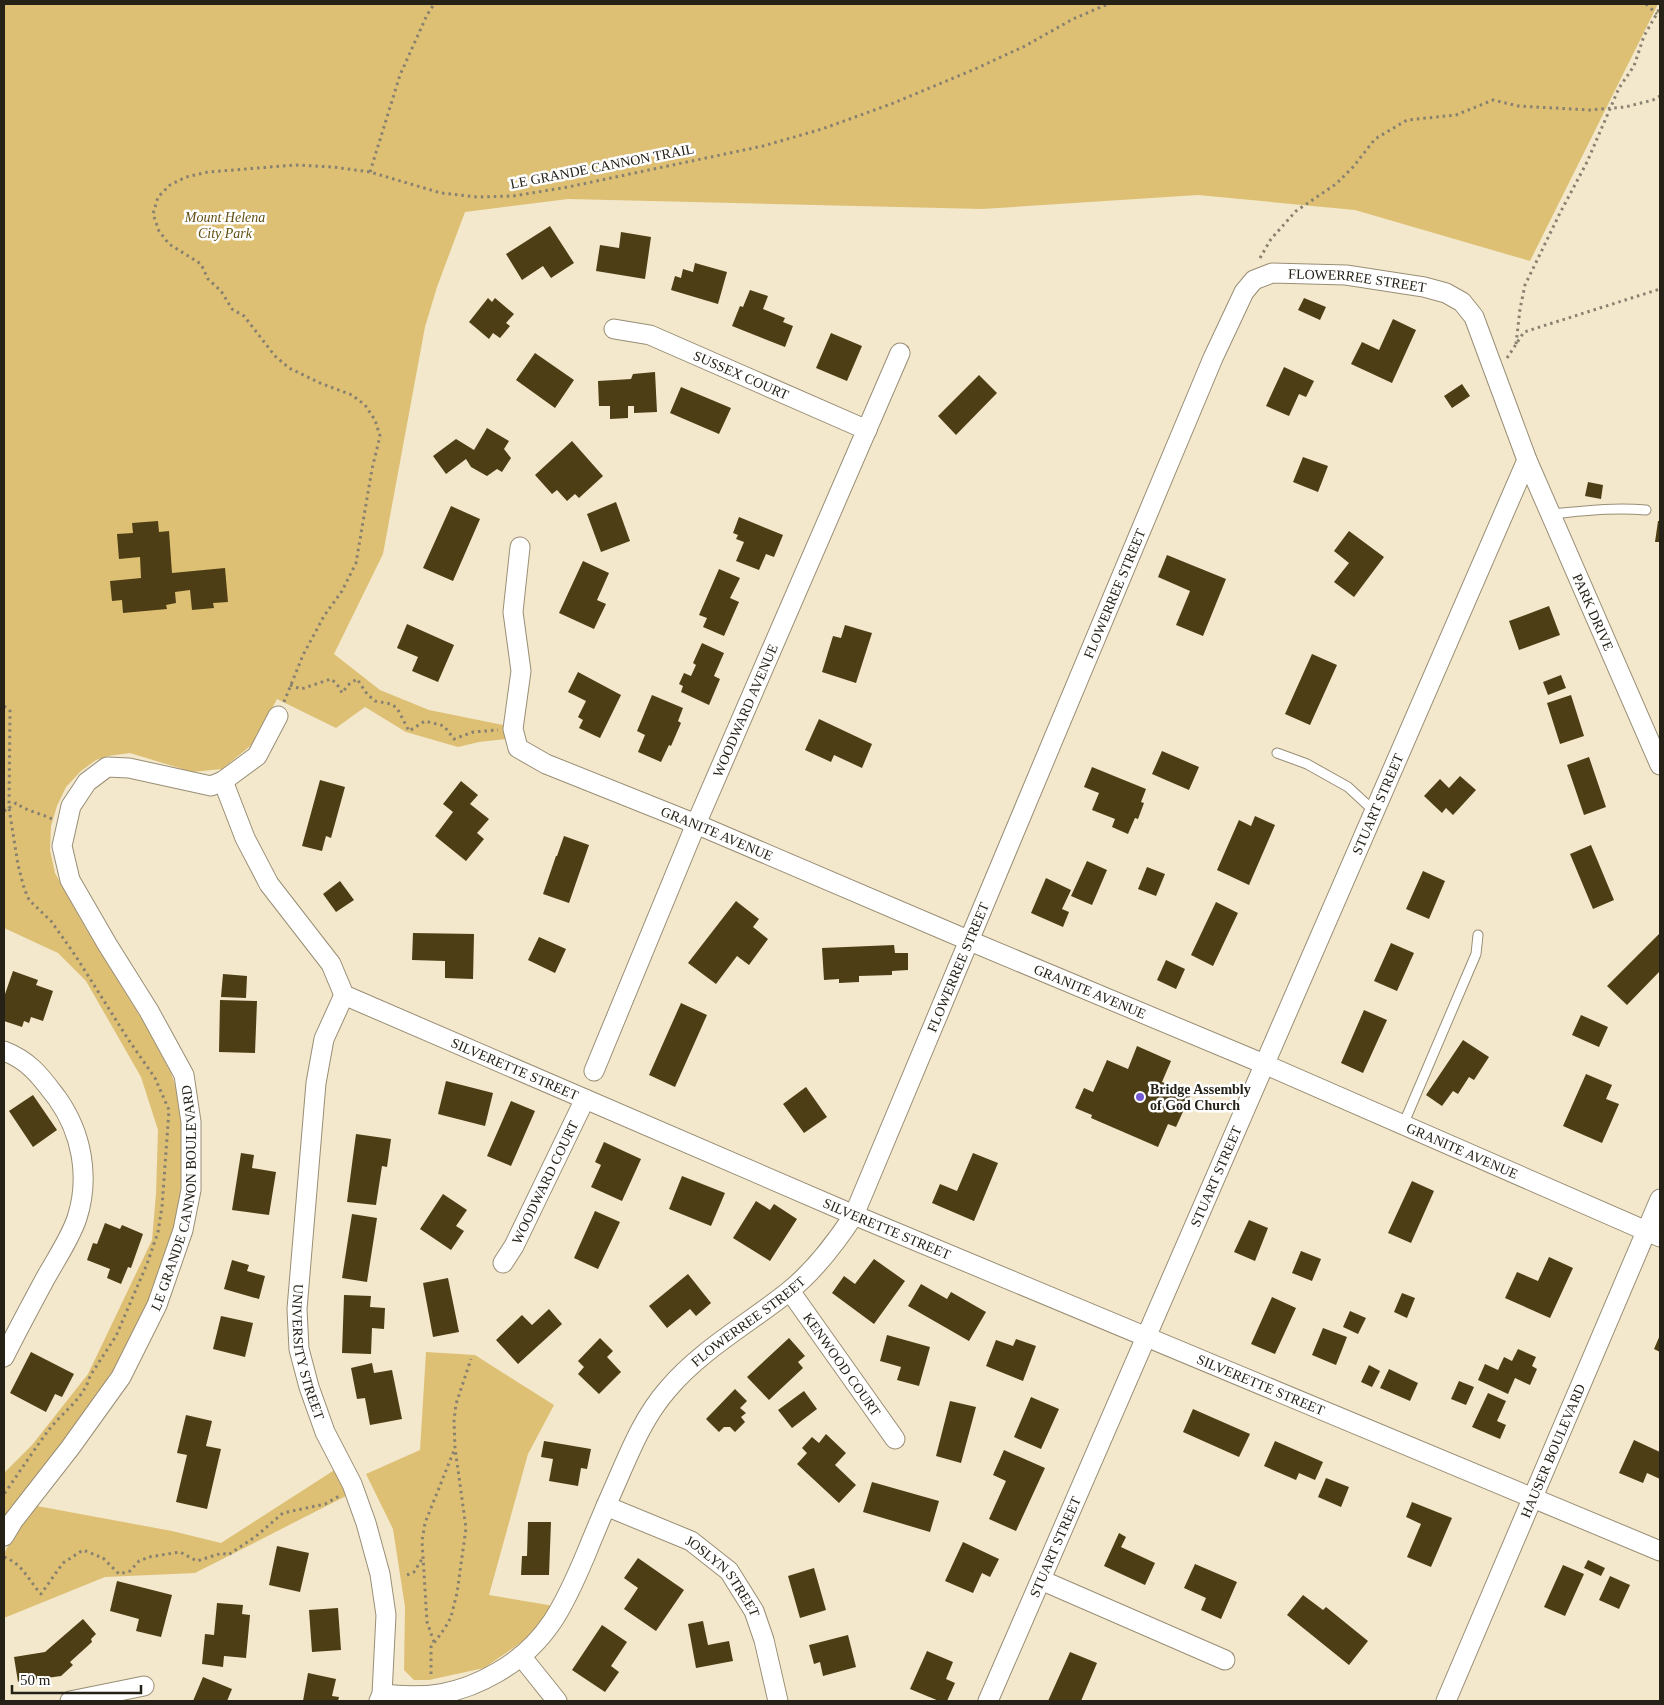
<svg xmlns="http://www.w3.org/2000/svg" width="1664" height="1705" font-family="'Times New Roman',serif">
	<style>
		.green { fill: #dec075 }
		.building { fill: #4d3e15 }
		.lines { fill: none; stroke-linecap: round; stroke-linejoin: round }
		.lane-casing { stroke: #998e75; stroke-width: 11 }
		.street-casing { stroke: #998e75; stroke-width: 21 }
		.path { stroke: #89816f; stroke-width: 3; stroke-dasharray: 2.5 4; stroke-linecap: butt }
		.lane { stroke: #fff; stroke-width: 9 }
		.street { stroke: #fff; stroke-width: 19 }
		.poi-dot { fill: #735ad4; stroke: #fff; stroke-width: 2 }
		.labels { text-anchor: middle; stroke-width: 5; stroke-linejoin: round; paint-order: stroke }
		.street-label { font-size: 14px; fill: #252117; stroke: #fff }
		.park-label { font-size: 14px; font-style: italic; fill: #624e13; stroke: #fff }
		.poi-label { font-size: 14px; font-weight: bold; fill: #252117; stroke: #fff; text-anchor: start }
	</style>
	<rect width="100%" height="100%" fill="#f3e8cc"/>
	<path class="green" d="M4,4H1658L1530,261L1355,210L1198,195L982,209L568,199L465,212L437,287L425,327L383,554L334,654L380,690L429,710L503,725L506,739L479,742L458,747L406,732L365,707L336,728L277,699L254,743L222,769L192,772L130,753L108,756L96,760L81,771L66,787L57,806L51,826L50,850L55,873L85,927L146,1026L171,1073L180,1099L183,1142L180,1204L167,1265L138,1333L82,1420L4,1517V1473L32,1445L88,1374L152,1240L156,1194L158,1130L141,1077L86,981L58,953L4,928Z
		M426,1352L475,1355L554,1405L528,1454L489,1595L554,1606L532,1635L484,1668L429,1680H414L404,1670L405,1607L393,1529L366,1474L420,1450Z
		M336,1469L348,1495L195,1573L105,1577L4,1618V1554L12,1537L37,1506L172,1531L221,1543Z"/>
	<path class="building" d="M550,226L574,263L551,278L543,266L522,280L506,254Z
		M621,232L651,237L645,279L596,271L600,245L619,248Z
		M695,263L727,272L718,304L671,290L675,276L681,278L683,269L693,272Z
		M750,290L768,296L763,309L785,318L783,322L793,326L785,347L732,326L740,306L743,307Z
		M488,298L492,302L495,298L514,314L506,323L510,326L500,338L493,333L489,339L469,322Z
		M1304,298L1326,307L1320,320L1298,310Z
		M1393,319L1416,330L1392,383L1351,364L1362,342L1379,350Z
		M831,333L862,346L847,381L816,368Z
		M535,353L574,380L555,408L516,380Z
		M1284,367L1314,381L1306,397L1299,394L1289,416L1266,406Z
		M655,372L657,412L634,413V406H628V418L610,419V406H599L598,381L631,379L633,374Z
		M979,375L997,393L956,435L938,416Z
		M1462,384L1470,396L1452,408L1444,396Z
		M681,387L731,408L719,434L670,413Z
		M487,428L509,441L504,449L511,458L502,472L497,469L487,476L471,467L466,459L446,474L433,456L456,439L474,450Z
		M572,441L603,476L579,498L575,494L567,501L557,490L552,494L535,475Z
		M1303,457L1328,466L1318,492L1293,482Z
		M1588,482L1603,485L1601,499L1585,496Z
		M616,502L630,541L601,552L587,514Z
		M451,506L480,519L453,581L423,568Z
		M739,517L783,535L774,557L766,554L759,570L736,561L744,542L736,539L738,535L733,533Z
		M158,521L159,532L169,531L172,573L225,568L228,602L213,603L214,608L192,610L190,590L175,592L176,603L166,605L167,609L123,613L122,600L112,601L110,581L141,578L140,557L119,559L117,534L133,533L132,523Z
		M1658,521H1660V542H1655Z
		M1349,531L1384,557L1354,597L1334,582L1349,563L1334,551Z
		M1167,555L1226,579L1203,636L1176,625L1190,591L1158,577Z
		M583,561L609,573L597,600L606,604L594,629L559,613Z
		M719,569L740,578L730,598L739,602L724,636L703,627L707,618L699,615Z
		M1549,606L1560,635L1519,650L1509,621Z
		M407,624L454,645L438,682L412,671L418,657L397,648Z
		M845,625L872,633L856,683L822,672L833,636L841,638Z
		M702,643L724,653L714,676L720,679L709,705L681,692L683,686L679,684L684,673L691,676L696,665L693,663Z
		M1312,654L1337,665L1310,725L1285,714Z
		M578,672L621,695L600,738L579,728L583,720L578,717L586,701L568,692Z
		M1561,675L1566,688L1548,695L1543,682Z
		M652,695L683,708L678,721L681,723L671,746L669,745L661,762L638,752L645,735L637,731Z
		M1571,695L1584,736L1560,744L1547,703Z
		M819,719L872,744L862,768L834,755L831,762L805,750Z
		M1162,751L1199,767L1189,790L1152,774Z
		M1589,757L1606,807L1584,815L1567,765Z
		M1092,767L1146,789L1141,802L1144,803L1138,819L1135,818L1128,834L1112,827L1115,819L1092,810L1099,793L1084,787Z
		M1460,776L1476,790L1453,815L1446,808L1442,813L1424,796L1440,779L1449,788Z
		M320,780L345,787L331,838L326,836L322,851L302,846Z
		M461,781L478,795L470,804L489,819L477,833L484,839L466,861L435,836L453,812L443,804Z
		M1255,816L1275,825L1249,885L1217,870L1239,820L1251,826Z
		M564,836L589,845L569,903L543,894L556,856H557Z
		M1591,845L1614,900L1593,909L1570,854Z
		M1087,861L1107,870L1092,905L1071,896Z
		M1147,867L1165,874L1156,896L1138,889Z
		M1423,871L1445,881L1429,919L1406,909Z
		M1046,878L1071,890L1062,909L1069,912L1063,927L1031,913Z
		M340,881L354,900L336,912L323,894Z
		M736,901L759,919L753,927L768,939L749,965L737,956L716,984L688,963Z
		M1216,902L1238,913L1213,966L1191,955Z
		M413,933L474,934L473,979L445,978V961L412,960Z
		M1660,933V971L1627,1005L1607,986Z
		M539,937L566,949L555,973L528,960Z
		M1391,943L1414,953L1397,991L1374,981Z
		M894,945L895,953H908V970L892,971V975L859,976V982L839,983V979L824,980L822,948Z
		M1166,960L1185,969L1176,989L1157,980Z
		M13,971L38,980L36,985L53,991L43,1021L31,1017L29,1023L24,1021L22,1027L4,1021V997Z
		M223,974L247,976L246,998L221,997Z
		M220,1000L257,1001L255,1053L219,1052Z
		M681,1003L707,1015L675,1087L649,1075Z
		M1364,1010L1387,1020L1363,1073L1341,1063Z
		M1581,1015L1608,1027L1599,1047L1572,1035Z
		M1463,1040L1489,1057L1474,1080L1469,1077L1458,1094L1453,1091L1442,1106L1426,1095Z
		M1137,1046L1171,1061L1162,1082L1191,1094L1176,1127L1168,1124L1158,1147L1091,1118L1092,1115L1075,1108L1084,1088L1093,1092L1107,1060L1128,1069Z
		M1586,1074L1612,1085L1606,1099L1619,1104L1602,1143L1563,1126Z
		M446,1081L493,1093L485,1126L438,1114Z
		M806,1087L827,1117L804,1133L783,1104Z
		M33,1095L57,1130L33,1147L9,1111Z
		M511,1101L535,1111L511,1166L487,1156Z
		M356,1134L391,1139L387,1167L382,1166L376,1205L347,1202Z
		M604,1142L641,1159L622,1201L591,1187L601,1165L595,1162Z
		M241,1153L254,1155L252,1168L276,1172L269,1215L232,1210Z
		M973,1153L998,1163L974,1221L932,1203L940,1184L957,1191Z
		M682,1176L725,1193L711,1226L669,1209Z
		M1412,1181L1434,1191L1411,1243L1388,1233Z
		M443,1194L467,1210L456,1226L464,1231L451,1250L420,1229Z
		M756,1201L770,1210L774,1204L797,1219L770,1261L733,1238Z
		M595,1211L620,1222L598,1269L574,1258Z
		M352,1214L377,1218L367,1282L342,1278Z
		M1249,1220L1268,1228L1255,1261L1234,1252Z
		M105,1223L120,1229L122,1225L143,1234L131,1268L128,1267L121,1284L107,1278L110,1269L87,1260L93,1243L97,1244Z
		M1301,1251L1321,1259L1312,1281L1292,1273Z
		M1549,1257L1573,1268L1550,1318L1505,1298L1517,1272L1538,1281Z
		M874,1259L905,1281L874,1324L832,1293L844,1276L855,1284Z
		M232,1260L249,1265L247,1271L265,1276L259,1299L224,1289Z
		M688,1274L711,1303L696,1316L690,1309L667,1328L649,1306Z
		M448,1278L459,1332L433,1337L423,1283Z
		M921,1284L947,1299L951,1292L986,1312L969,1341L908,1306Z
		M1402,1293L1415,1298L1407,1318L1394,1312Z
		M344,1295L371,1296L370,1307L385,1308L384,1329L372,1328L371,1354L342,1353Z
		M1272,1297L1296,1308L1275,1354L1251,1344Z
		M549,1309L562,1324L518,1364L496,1340L522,1315L532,1325Z
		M1350,1311L1366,1318L1358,1334L1343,1327Z
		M221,1316L253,1323L245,1357L213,1349Z
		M1323,1328L1347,1337L1336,1365L1312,1355Z
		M887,1335L930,1347L919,1386L897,1380L901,1367L880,1361Z
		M1660,1335V1352L1654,1349Z
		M600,1338L613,1351L607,1357L621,1372L599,1394L578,1374L584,1367L578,1361Z
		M789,1338L805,1356L798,1362L803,1368L769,1400L747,1377Z
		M1016,1339L1036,1346L1023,1381L986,1366L996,1340L1013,1346Z
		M1518,1349L1536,1357L1532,1366L1537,1369L1530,1385L1515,1378L1508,1394L1478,1380L1485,1364L1498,1370L1504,1357L1512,1361Z
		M31,1352L74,1374L62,1397L55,1394L46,1412L10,1393Z
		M372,1363L374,1373L392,1370L402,1419L370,1425L365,1398L357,1399L351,1368Z
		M1369,1365L1380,1371L1372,1387L1361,1382Z
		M1389,1369L1418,1383L1410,1401L1380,1388Z
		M1459,1381L1474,1387L1466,1405L1451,1399Z
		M735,1389L747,1401L740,1408L746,1413L741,1417L745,1422L735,1432L730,1427H724L719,1432L706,1419Z
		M804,1391L817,1409L792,1428L778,1410Z
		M1488,1393L1506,1401L1497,1421L1506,1425L1500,1439L1472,1427Z
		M1031,1397L1059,1409L1041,1449L1014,1437Z
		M950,1401L976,1407L961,1463L936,1456Z
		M1193,1409L1250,1434L1239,1457L1183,1432Z
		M186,1415L212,1421L206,1446L221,1449L207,1509L176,1502L187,1455L177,1453Z
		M826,1434L846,1453L835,1465L856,1485L839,1503L797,1464L807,1453L802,1448L812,1437L819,1443Z
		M1634,1440L1660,1452V1479L1647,1473L1643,1483L1619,1473Z
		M544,1441L591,1449L587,1469L581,1468L578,1486L549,1481L553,1459L541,1457Z
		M1275,1441L1323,1462L1315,1480L1299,1473L1296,1480L1264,1466Z
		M1004,1450L1045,1468L1016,1531L989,1519L1006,1481L993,1475Z
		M1326,1478L1349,1487L1341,1507L1318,1497Z
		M872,1482L939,1501L930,1532L863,1512Z
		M1412,1502L1452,1518L1431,1567L1407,1557L1421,1524L1406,1517Z
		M528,1522H551L549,1575H521L522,1556H527Z
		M1119,1533L1126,1537L1121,1547L1155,1563L1145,1585L1104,1566Z
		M963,1542L999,1559L990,1577L982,1573L973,1593L945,1581Z
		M277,1546L309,1553L300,1592L269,1585Z
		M638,1558L684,1590L656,1631L624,1609L638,1588L624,1578Z
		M1588,1560L1605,1568L1601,1576L1584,1568Z
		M1195,1564L1237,1582L1221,1619L1201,1610L1206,1598L1184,1588Z
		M1563,1565L1584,1574L1565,1616L1544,1607Z
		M814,1568L826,1610L800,1618L788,1576Z
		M1610,1576L1630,1585L1619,1609L1599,1600Z
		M117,1581L172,1595L161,1637L136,1631L139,1619L110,1611Z
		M1303,1595L1323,1610L1326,1607L1368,1641L1349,1665L1287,1615Z
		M217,1603L243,1605L242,1614L250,1615L246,1658L224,1656L223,1667L202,1664L205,1634L214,1635Z
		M338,1608L341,1650L312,1652L309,1610Z
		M83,1619L96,1634L91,1639L92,1642L70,1662L73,1665L61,1676L18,1682L14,1657L45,1652Z
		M703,1621L708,1645L729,1641L733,1661L696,1668L688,1624Z
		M602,1625L627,1642L611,1666L619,1672L605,1692L572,1670Z
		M848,1635L856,1667L823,1676L820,1662L814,1664L809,1645Z
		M927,1651L953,1662L946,1679L955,1683L947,1701H939L910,1689Z
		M1070,1652L1097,1663L1081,1701H1048Z
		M308,1673L336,1679L332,1696L339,1697L338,1701H303Z
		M203,1677L232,1689L227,1701H193Z"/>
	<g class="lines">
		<defs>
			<path id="lane" d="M1551,514C1583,511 1613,507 1646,510
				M1277,753L1307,764L1348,787L1374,811
				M1403,1125L1476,954L1478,935"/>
			<g id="street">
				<path id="s1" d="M614,329L650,335L867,430"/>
				<path id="s2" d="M520,547L513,612L521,671L513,729L518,748L546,764L696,824L970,941L1264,1064L1660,1237"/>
				<path id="s3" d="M223,781L245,838L269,884L331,964L344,995L854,1215L1660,1551"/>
				<path id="s4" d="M344,995L324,1039L316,1083L297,1309L299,1349L309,1387L325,1432L352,1484L366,1523L380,1574L386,1615L382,1694L379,1701"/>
				<path d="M4,1051C30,1061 41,1077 57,1098C82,1133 90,1177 77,1218C70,1239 56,1259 45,1279C31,1305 17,1331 4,1357"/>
				<path id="s5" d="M594,1071L696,824L900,353"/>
				<path id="s6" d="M503,1263L514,1246L585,1099"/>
				<path id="s7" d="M790,1291L895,1439"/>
				<path id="s8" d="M606,1506L691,1541L729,1571L754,1611L764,1640L778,1701"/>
				<path id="s9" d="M4,1536L13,1521L70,1448L121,1377L157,1305L183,1230L191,1190V1122L184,1075L149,1011L107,944L70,880L62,846L71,806L87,782L107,767L129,768L211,786L223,781L257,756L278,716"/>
				<path d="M1041,1580L1225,1660"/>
				<path d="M521,1656L557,1701"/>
				<path id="s10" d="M382,1694C426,1699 459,1695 498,1672C547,1644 565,1604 586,1554C597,1527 608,1501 620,1474C633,1444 646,1414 668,1389C701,1350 748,1324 788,1292C812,1273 837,1241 854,1215L1213,358L1244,292L1254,280L1272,273L1346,275L1424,287L1446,293L1462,302L1474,317L1527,460L1660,765"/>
				<path d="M70,1701L144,1686"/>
				<path id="s11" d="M988,1701L1527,460"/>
				<path id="s12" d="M1446,1701L1660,1199"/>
			</g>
		</defs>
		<use href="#lane" class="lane-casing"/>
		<use href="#street" class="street-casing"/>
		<path class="path" d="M1646,4L1657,14
			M370,172L400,75L427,15L434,4
			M1260,258L1271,239L1296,211L1336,184L1353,167L1375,139L1407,120L1456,115L1493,100L1518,106L1590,110L1625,107L1653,100L1660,96
			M1516,344L1520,309L1525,285L1560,213L1587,162L1619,88L1634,66L1644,36L1660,8
			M1507,358L1524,332L1660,289
			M290,685L301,689L331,679L337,684L342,693L348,685L357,679L367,694L375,701L391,704L397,708L409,731L425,721L444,726L454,739L473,732L498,730
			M284,702L303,655L324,616L342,591L356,563L372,469L380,436L375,420L365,405L352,395L320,383L289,368L275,356L244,316L232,309L221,291L208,279L201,264L169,244L159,231L153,214L158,197L170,185L186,177L208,172L296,165L333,167L370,172L441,193L477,197L513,196L568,187L763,146L822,129L891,104L975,69L1025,46L1073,19L1108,4
			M4,706L10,711L9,808
			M9,808L16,803C26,811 40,813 52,819
			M4,811L9,808L18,865L24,888L29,900L51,921L75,955L128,1039L155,1078L169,1110L162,1207L158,1232L147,1264L116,1336L90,1376C84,1399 61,1413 48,1431C33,1451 19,1473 4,1494
			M4,1557C23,1564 28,1580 41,1594L63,1563L83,1550L103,1558L119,1574L130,1571L139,1561L149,1557L180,1552L197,1561L222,1553L228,1555L255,1537L283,1513L325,1504L339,1496
			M407,1575L414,1572L422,1559
			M434,1642L427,1622L422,1541L425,1523L455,1448
			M431,1674V1647L445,1628L451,1617L457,1593L466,1528L455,1448L454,1420L456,1404L471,1359"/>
		<use href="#lane" class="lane"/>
		<use href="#street" class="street"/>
	</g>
	<circle class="poi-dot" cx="1140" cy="1097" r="5"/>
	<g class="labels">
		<g class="street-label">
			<text transform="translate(602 166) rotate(-11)" y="5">LE GRANDE CANNON TRAIL</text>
			<text dy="5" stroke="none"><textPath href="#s10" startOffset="1835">FLOWERREE STREET</textPath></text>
			<text dy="5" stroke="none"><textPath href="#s1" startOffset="136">SUSSEX COURT</textPath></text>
			<text dy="5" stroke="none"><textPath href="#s10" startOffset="1386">FLOWERREE STREET</textPath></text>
			<text dy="5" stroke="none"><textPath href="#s10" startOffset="2281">PARK DRIVE</textPath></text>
			<text dy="5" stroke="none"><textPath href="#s5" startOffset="391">WOODWARD AVENUE</textPath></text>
			<text dy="5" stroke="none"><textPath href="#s11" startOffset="978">STUART STREET</textPath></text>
			<text dy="5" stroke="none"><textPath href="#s2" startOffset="420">GRANITE AVENUE</textPath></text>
			<text dy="5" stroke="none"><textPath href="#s10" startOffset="981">FLOWERREE STREET</textPath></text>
			<text dy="5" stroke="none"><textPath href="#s2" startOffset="825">GRANITE AVENUE</textPath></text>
			<text dy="5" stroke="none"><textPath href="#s3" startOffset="434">SILVERETTE STREET</textPath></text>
			<text dy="5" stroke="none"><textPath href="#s2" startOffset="1230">GRANITE AVENUE</textPath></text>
			<text dy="5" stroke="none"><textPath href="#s11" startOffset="572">STUART STREET</textPath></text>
			<text dy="5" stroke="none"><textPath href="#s6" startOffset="91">WOODWARD COURT</textPath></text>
			<text dy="5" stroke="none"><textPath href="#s9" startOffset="388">LE GRANDE CANNON BOULEVARD</textPath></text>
			<text dy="5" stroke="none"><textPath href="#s3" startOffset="839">SILVERETTE STREET</textPath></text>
			<text dy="5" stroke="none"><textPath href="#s10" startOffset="561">FLOWERREE STREET</textPath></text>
			<text dy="5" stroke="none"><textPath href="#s4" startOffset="364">UNIVERSITY STREET</textPath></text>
			<text dy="5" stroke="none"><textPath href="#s7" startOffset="90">KENWOOD COURT</textPath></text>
			<text dy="5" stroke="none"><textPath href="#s3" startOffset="1244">SILVERETTE STREET</textPath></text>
			<text dy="5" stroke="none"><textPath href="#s12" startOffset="272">HAUSER BOULEVARD</textPath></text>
			<text dy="5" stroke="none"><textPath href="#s11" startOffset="168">STUART STREET</textPath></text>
			<text dy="5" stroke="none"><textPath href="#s8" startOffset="140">JOSLYN STREET</textPath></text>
		</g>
		<g class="park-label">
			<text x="225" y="222">Mount Helena<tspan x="225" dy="16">City Park</tspan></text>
		</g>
		<g class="poi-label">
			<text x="1150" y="1094">Bridge Assembly<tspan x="1150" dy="16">of God Church</tspan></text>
		</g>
	</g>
	<rect width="1664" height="1705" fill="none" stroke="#252117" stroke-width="10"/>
	<path d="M12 1685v8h129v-8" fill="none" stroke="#252117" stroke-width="2.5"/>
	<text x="20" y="1685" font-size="15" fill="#252117" stroke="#ffffff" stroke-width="4" paint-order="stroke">50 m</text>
</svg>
